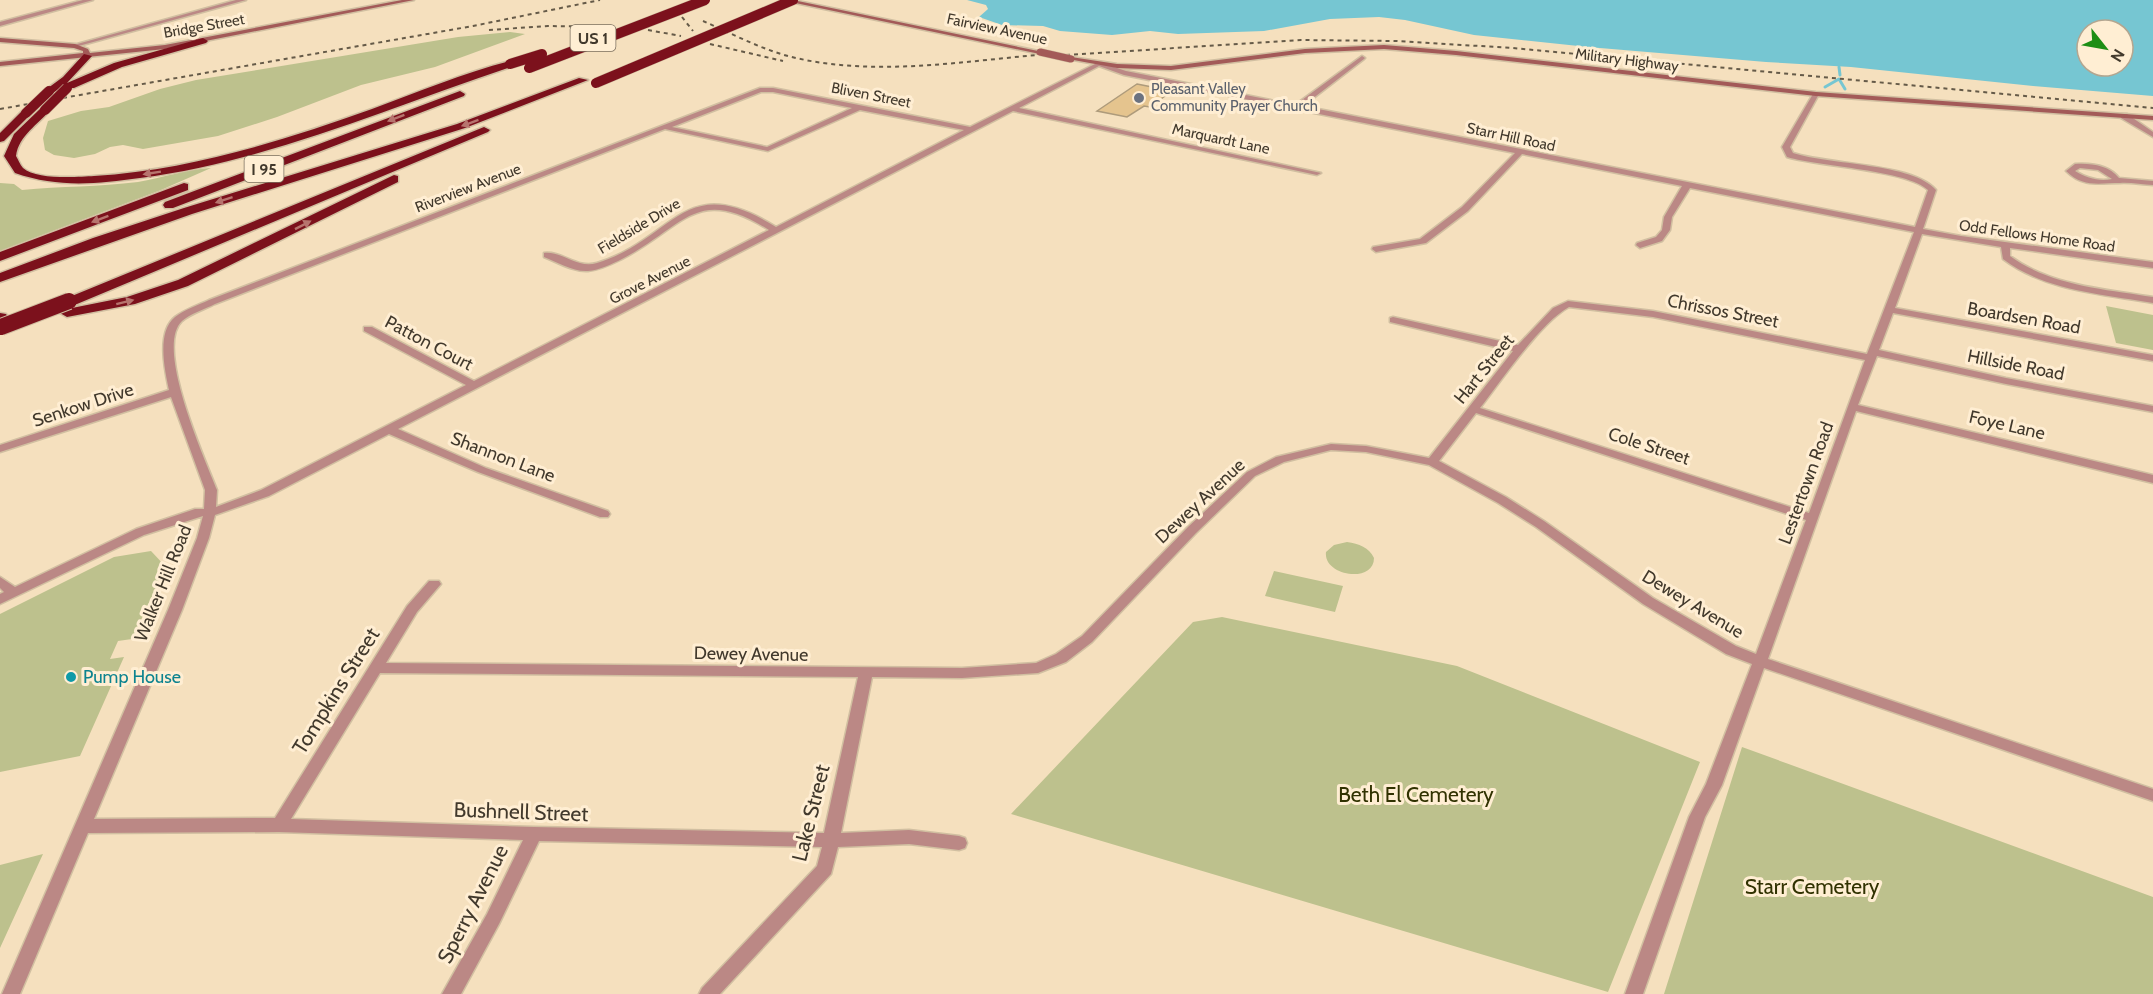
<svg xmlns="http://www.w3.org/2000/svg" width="2153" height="994" font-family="Cabin,sans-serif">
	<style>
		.green { fill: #bdc18d }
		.water { fill: #76c6d2; fill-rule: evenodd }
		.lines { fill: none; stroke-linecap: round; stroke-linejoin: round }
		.stream { stroke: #76c6d2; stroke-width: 3 }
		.building { fill: #e5c48e; stroke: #ae9b7b; stroke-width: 1.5 }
		.street-casing { stroke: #d1bfa1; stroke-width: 3 }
		.secondary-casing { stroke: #d1bfa1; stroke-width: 3 }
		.highway-casing { stroke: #d1bfa1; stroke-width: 3 }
		.street { fill: #bb8885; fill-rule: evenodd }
		.secondary { fill: #a35a58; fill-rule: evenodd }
		.highway { fill: #7c111c; fill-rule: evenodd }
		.rail { stroke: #655a48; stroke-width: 2; stroke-dasharray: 4 4; stroke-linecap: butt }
		.secondary-bridge-casing { stroke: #d1bfa1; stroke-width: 8; stroke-linecap: butt }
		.highway-bridge-far1-casing { stroke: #d1bfa1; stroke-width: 11; stroke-linecap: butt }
		.highway-bridge-casing { stroke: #d1bfa1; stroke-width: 18; stroke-linecap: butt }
		.secondary-bridge { stroke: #a35a58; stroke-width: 7 }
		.highway-bridge-far1 { stroke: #7c111c; stroke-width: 10 }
		.highway-bridge { stroke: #7c111c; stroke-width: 16 }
		.oneway { fill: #b7746e }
		.worship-dot { fill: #6b7280; stroke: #ffeed3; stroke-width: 2 }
		.culture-dot { fill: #0f9aa8; stroke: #ffeed3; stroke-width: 2 }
		.labels { text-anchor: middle; stroke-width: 6; stroke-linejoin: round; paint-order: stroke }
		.far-street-label { font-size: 15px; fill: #42392c; stroke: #ffeed3 }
		.far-worship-label { font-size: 15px; fill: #5b616d; stroke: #ffeed3; text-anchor: start }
		.shield { fill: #ffeed3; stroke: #7b6f5e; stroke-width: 1.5 }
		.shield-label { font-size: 16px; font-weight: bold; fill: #42392c }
		.street-label { font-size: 18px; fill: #42392c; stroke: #ffeed3 }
		.culture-label { font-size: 18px; fill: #0d838f; stroke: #ffeed3; text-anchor: start }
		.near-street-label { font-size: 21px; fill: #42392c; stroke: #ffeed3 }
		.near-park-label { font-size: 21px; fill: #313201; stroke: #ffeed3 }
	</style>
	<rect width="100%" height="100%" fill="#f5e0be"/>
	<path class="green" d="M510,32L525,34L435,67L361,85L277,117L218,136L143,149L123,145L110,147L95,154L74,158L54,155L45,150L43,138L48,121L81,111L109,107L160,89L196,80L458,37Z
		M211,168L161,190L0,251V183L14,184L22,190C61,186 99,187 138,182C162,178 187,169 211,168Z
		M2106,306L2153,315V350L2116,343Z
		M1347,542C1359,544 1369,547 1374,558C1374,584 1323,576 1326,552L1334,545Z
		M151,551L166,567L132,639L118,641L110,659L124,657L80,756L0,772V614L114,557Z
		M1274,571L1343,586L1335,612L1265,596Z
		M1222,617L1457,666L1700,762L1608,992L1011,814L1193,622Z
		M1742,747L2153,897V994H1664Z
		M43,854L0,948V865Z"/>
	<path class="water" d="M967,0H2153V96L2033,86L1851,67L1766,62L1588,47L1474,35L1405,20L1379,17L1330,19L1264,31L1178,34L1150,31L1112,35L1060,31L1043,26L1002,25L979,17L988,9L986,5ZM2087,30H2123V66H2087Z"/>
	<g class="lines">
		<path class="stream" d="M1839,67L1840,75
			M1825,87L1839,79L1845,89"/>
	</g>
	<path class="building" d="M1137,84L1172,91L1150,107L1144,106L1127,117L1097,111Z"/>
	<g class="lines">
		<defs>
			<path id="street" d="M83,0H93L0,26V22Z
				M236,0H246L75,47L70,46Z
				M1362,56L1365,58L1364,59L1303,106L1915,227L1928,190C1907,170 1821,167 1787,157L1782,147L1813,94L1818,93L1819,94L1790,147L1793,153C1829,165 1913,163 1936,190L1923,229L1961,236L2153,262V268L2010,248V256C2051,286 2105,289 2153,297V303C2102,294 2045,291 2003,259L2001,247L1922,234L1895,308L2153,355V361L1893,313L1879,350L2006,378L2153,406V412L2006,384L1877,356L1858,405L2153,475V483L1856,411L1768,659L2153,789V801L1764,668L1722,785L1705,817L1643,994H1625L1689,817L1706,784L1752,664L1726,654L1643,604L1536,527L1498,503L1429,465L1366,452L1331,450L1284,462L1255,476L1196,533L1092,642L1066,662L1038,673L962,678L872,677L841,833L909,830L959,836L965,838L967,843L965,848L959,850L909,844L838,847L831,874L720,994H699L702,988L817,866L822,847L539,841L499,924L461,994H442L487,914L523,840L279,832L88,833L20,994H2L168,610L197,538L203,516L144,535L0,604V594L4,592L0,588V577L15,587L136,529L195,509H204L205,490L171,397L0,452V445L169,390C165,371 156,332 175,317C184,310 198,305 209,300L760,88H773L970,127L1099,62L1126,71L1295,105ZM1099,66L1124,75L1515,153L1462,207L1420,239L1373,247L1372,249L1376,252L1426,243L1468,211L1522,154L1682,186L1664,217L1662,230L1656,237L1637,243L1636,245L1640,248L1662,241L1670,230L1672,217L1690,188L1914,232L1867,354L1653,311L1568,301L1553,308L1518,345L1393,317L1390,318V322L1513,351L1429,458L1366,446L1331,444L1276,457L1247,472L1188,527L1082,636L1056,654L1036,663L962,668L386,663L417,612L441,584L439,581H429L407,606L275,818L94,819L182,610L209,538L215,515L269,496L389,434L478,472L600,517H608L610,514L608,511L486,468L398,429L1013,111L1317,175L1321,173L1019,108ZM761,92H773L852,108L767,147L672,127ZM860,110L964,130L776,227C683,169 675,239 597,263C577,269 563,251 544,253V257C557,262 573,272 588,271C600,270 612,264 622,259C685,226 696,184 769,230L474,381L372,327H364V331L466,385L261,490L216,507L217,490C205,459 154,347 182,321C190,314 205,309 215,304L665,129L768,151ZM1569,307L1653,317L1865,360L1809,513L1480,408C1501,381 1541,322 1569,307ZM1476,413L1806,520L1756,654L1736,646L1653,598L1544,521L1506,497L1439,461ZM380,673L858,677L824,833L534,827L291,819Z
				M2121,114H2127L2153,132V137L2121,118Z
				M2075,164C2090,163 2109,165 2119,178L2153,181V185C2142,185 2130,182 2120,183C2099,183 2083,188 2066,171ZM2080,168L2098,170L2112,179C2099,182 2087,178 2075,171Z"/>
			<path id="secondary" d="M402,0H414L165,49L0,66V62L83,53V51L74,48L0,42V38L75,44L88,49L90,53L165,45Z
				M781,0H793L1043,52L1040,54Z
				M1384,45L1456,51L1816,92L2153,116V120L1816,96L1456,55L1384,49L1305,53L1171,70L1117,68L1068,59L1071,57L1117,64L1171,66L1305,49Z"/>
			<path id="highway" d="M203,38L208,41L206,43L122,67L74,88H66V84L53,93L44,91L63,77L84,54L92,56L67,83L114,63Z
				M510,61L515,64L514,66C390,107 270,161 140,178C96,184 58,188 15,173L4,156L14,134L41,108L45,107L50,110C38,125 19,135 16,156C18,159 20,165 23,168C36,180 77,177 94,176C191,170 282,141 372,109C418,92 463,73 510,61Z
				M579,78L588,80L465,128L192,214L0,282V273L93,238L184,208L457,124Z
				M460,91L465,94L464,96L173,208H165L163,205L165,202Z
				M26,110L31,113L30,115L4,141L0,142V133L22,111Z
				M484,127L490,130L488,132L77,304H67L65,301L67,298Z
				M394,175L398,176V182L188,286L135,304L67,317L60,313L67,309L127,297L178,280Z
				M184,183L188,184V190L0,261V252Z
				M0,313L6,314L8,317L6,320L0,321Z"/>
		</defs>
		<use href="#street" class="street-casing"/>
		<use href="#secondary" class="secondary-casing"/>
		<use href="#highway" class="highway-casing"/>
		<use href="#street" class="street"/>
		<use href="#secondary" class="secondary"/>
		<use href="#highway" class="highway"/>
		<path class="rail" d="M682,17L693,31
			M703,21C733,34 764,51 796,58C875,76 958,62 1037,55
			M489,30L548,26L616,27
			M648,30L681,36
			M710,44L783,61
			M1066,55L1301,40L1396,41L1513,48L2153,108
			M0,109L473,26L600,0"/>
		<defs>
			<path id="secondary-bridge" d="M1040,52L1071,59"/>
			<path id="highway-bridge-far1" d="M510,64L542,54
				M529,68L705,0
				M596,83L793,0
				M45,110L67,88
				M26,113L49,91"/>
			<path id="highway-bridge" d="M1,327L69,301"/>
		</defs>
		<use href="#secondary-bridge" class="secondary-bridge-casing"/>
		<use href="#highway-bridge-far1" class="highway-bridge-far1-casing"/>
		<use href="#highway-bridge" class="highway-bridge-casing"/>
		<use href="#secondary-bridge" class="secondary-bridge"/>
		<use href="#highway-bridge-far1" class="highway-bridge-far1"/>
		<use href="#highway-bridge" class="highway-bridge"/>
	</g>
	<defs><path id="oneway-solid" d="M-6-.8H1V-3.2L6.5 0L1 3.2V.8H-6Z" transform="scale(1.5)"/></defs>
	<g class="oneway">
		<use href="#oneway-solid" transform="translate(396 118) rotate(159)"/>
		<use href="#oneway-solid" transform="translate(470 123) rotate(160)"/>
		<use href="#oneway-solid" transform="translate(152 173) rotate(171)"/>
		<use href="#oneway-solid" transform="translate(224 200) rotate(162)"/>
		<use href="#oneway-solid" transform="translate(100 219) rotate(159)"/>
		<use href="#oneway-solid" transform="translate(303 225) rotate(-27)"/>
		<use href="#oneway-solid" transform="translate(125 302) rotate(-14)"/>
	</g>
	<circle class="worship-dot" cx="1139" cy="98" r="6"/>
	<circle class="culture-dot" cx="71" cy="677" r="6"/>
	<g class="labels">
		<g class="far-street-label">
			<text transform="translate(204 26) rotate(-10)" y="5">Bridge Street</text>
			<text transform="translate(997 29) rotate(12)" y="5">Fairview Avenue</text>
			<text transform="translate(1627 60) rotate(7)" y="5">Military Highway</text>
			<text transform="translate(871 95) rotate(11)" y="5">Bliven Street</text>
			<text transform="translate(1511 137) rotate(12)" y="5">Starr Hill Road</text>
			<text transform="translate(1221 139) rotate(12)" y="5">Marquardt Lane</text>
			<text transform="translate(468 188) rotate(-21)" y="5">Riverview Avenue</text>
			<text transform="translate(639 226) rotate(-31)" y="5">Fieldside Drive</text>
			<text transform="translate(2037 236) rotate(8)" y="5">Odd Fellows Home Road</text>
			<text transform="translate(650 280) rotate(-27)" y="5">Grove Avenue</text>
		</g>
		<g class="far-worship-label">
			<text x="1151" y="94">Pleasant Valley<tspan x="1151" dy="17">Community Prayer Church</tspan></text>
		</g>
		<g class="shield">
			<rect x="570.5" y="25" width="45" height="26" rx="4.5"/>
			<rect x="244.5" y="156" width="39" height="26" rx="4.5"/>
		</g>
		<g class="shield-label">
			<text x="593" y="44">US 1</text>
			<text x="264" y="175">I 95</text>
		</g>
		<g class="street-label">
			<text transform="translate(1723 311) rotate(11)" y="6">Chrissos Street</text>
			<text transform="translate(2024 318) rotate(10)" y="6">Boardsen Road</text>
			<text transform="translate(429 343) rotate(28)" y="6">Patton Court</text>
			<text transform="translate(2016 365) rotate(11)" y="6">Hillside Road</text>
			<text transform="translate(1484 369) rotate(-51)" y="6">Hart Street</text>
			<text transform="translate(83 405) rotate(-18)" y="6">Senkow Drive</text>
			<text transform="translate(2007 425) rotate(13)" y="6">Foye Lane</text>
			<text transform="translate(1649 446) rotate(18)" y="6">Cole Street</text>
			<text transform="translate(503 457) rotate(21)" y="6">Shannon Lane</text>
			<text transform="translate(1806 483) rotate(-70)" y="6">Lestertown Road</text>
			<text transform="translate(1200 501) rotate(-43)" y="6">Dewey Avenue</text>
			<text transform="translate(163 583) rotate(-68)" y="6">Walker Hill Road</text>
			<text transform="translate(1693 604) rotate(31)" y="6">Dewey Avenue</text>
			<text transform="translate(751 654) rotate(1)" y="6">Dewey Avenue</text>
		</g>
		<g class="culture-label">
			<text x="83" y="683">Pump House</text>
		</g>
		<g class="near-street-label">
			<text transform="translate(336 691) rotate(-58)" y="7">Tompkins Street</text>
			<text transform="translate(521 812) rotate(2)" y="7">Bushnell Street</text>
			<text transform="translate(811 813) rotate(-76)" y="7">Lake Street</text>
			<text transform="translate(473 904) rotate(-63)" y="7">Sperry Avenue</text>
		</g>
		<g class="near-park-label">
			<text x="1416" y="802">Beth El Cemetery</text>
			<text x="1812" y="894">Starr Cemetery</text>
		</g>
	</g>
	<g transform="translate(2105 48) rotate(121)"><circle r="28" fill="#ffeed3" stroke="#b3a690" stroke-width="1.5"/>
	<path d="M0-4.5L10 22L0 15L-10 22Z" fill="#1d8e14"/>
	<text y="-9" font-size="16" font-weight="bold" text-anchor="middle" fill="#42392c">N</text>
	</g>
</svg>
